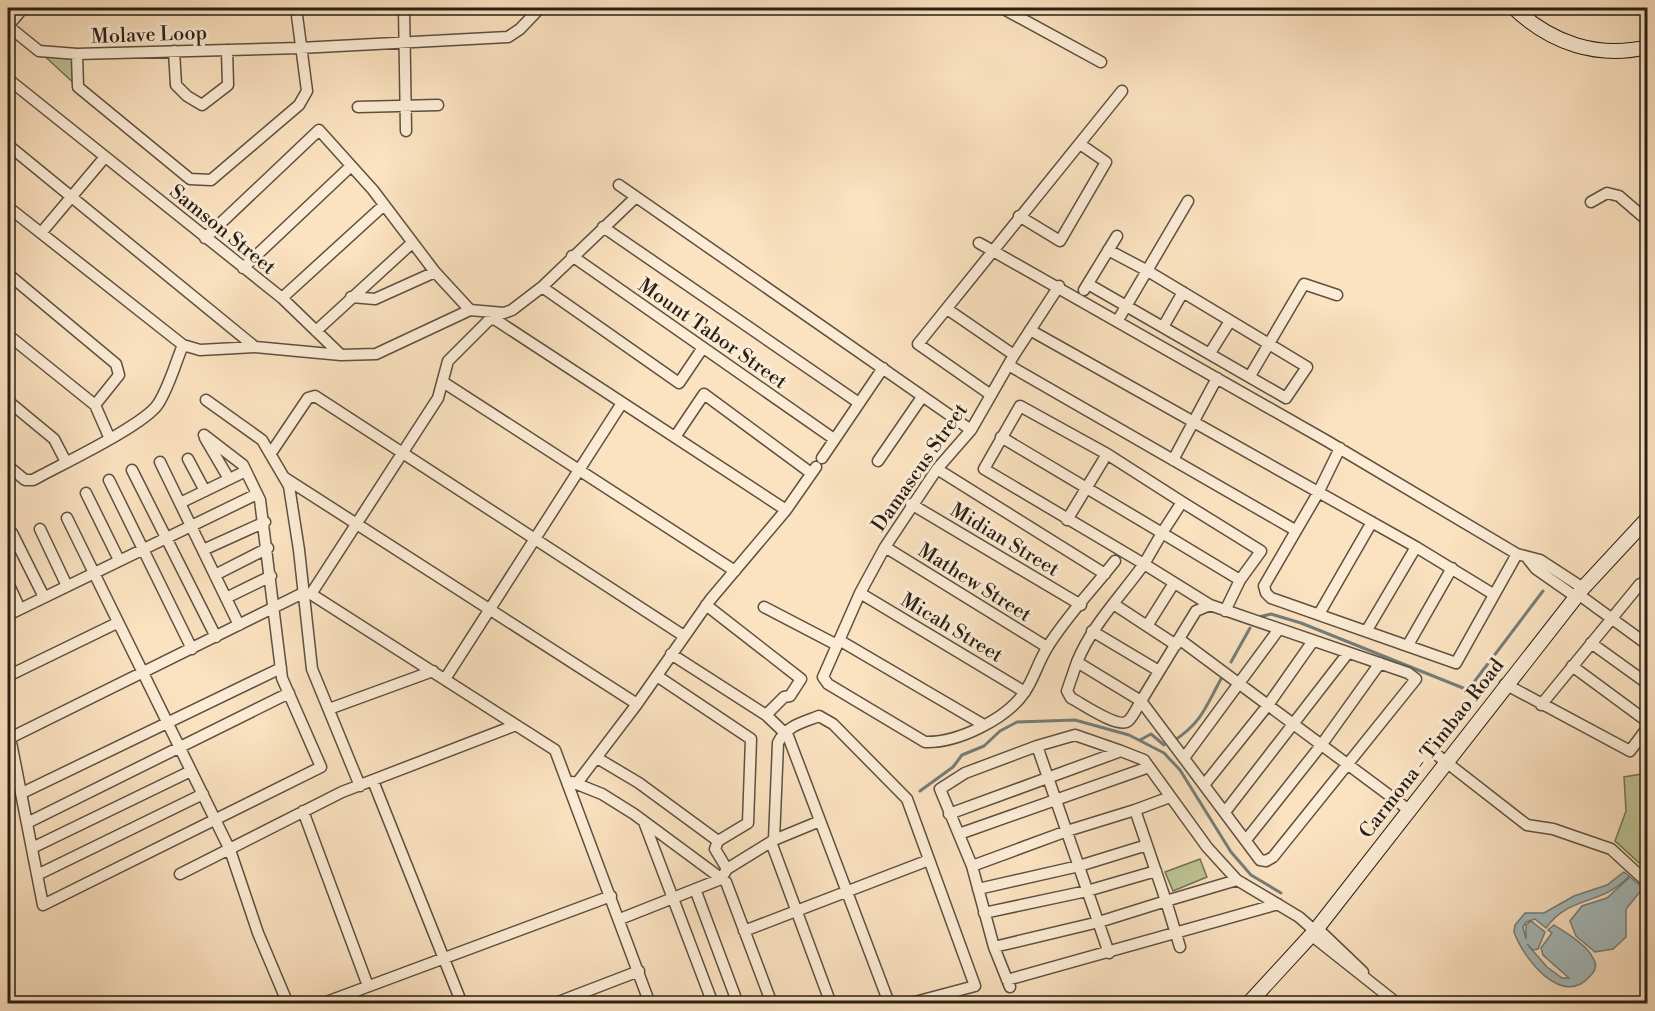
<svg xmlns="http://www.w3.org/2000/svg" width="1655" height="1011" font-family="'Libre Bodoni',serif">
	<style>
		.green { fill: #bdc393; stroke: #737154; stroke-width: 1.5 }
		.water { fill: #a4bbbd; stroke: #737d7a; stroke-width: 1.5 }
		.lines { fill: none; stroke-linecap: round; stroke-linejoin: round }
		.stream { stroke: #737d7a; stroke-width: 3 }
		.minor-casing { stroke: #5e5040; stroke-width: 13 }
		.secondary-casing { stroke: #291f16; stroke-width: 16 }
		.minor { stroke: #fcecd6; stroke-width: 10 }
		.secondary { stroke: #fcecd6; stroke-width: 14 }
		.labels { text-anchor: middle; stroke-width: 6; stroke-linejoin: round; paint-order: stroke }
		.street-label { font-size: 20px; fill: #291f16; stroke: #fcecd6 }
	</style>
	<rect width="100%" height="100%" fill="#fbe2c0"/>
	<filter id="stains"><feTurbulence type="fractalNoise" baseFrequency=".00333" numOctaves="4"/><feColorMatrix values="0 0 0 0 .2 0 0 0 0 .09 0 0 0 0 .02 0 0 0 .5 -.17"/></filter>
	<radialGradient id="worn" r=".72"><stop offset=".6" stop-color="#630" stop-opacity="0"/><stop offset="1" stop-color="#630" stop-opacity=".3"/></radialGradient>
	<path class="green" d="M39,51L77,54L78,87Z
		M1647,766L1648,870H1647L1615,841L1626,811L1624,777L1642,774Z
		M1200,859L1207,877L1173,891L1165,872Z"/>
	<path class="water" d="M1624,872L1629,876C1602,906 1569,895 1546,928L1535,919L1526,922L1523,927L1526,939V925L1531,921L1545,932L1538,949L1533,950L1527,944L1547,967L1562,978H1569L1543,955L1541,948L1552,933L1548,930L1554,925C1566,933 1587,945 1593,958C1597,964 1596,970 1591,975C1563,1010 1523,958 1514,932L1515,925L1525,913H1544L1574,896L1607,885Z
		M1630,877L1643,888L1626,909V937L1613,949L1595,952L1576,936L1570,921L1582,906L1607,898Z"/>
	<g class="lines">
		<path class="stream" d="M1259,617L1271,614L1301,623L1468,690L1543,591
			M1231,662L1250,628
			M1140,740L1151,734L1164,745
			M1175,740C1202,722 1206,706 1221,679
			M920,791L953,767L962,755L984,746L1000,731L1017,722L1075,720L1129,735L1164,753L1180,770L1231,852L1251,875L1281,893"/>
		<defs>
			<path id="minor" d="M23,8L8,26L39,51L77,54L300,48L508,37L520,29L540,8
				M404,8L406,131
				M1002,8L1101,62
				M174,51L176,85L187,96L202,105L228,85L227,50
				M77,54L78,87L190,179L211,180L299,105L307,91L296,8
				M8,79L282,298L341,355
				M358,107L438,105
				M8,145L255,347
				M619,185L971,430
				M1591,202L1607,193L1619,196L1648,221
				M8,207L183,345L200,350L255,347L341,355L376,354L470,310L504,313L512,310L542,287L636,197
				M1019,216L1060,241L1106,162L1080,144
				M603,227L859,403
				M41,233L105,157
				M205,238L319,130L373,190L435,272L470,310
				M979,243L1327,441L1517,554L1540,560L1583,588
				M572,256L834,439
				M243,268L350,167
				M8,274L116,364L119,375L95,405
				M1088,284L1286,398L1307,367L1146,270L1108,250
				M1059,286L1014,355L971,430L937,469L885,547L860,593L823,677L828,684L925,742C958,743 1006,719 1024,693C1034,679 1038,662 1047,648C1065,618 1093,589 1115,561
				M542,287L679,383L702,349
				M1084,290L1117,236
				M351,297L375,299L435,272
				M282,298L384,205
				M947,309L1014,355
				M1118,320L1188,201
				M1163,327L1183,292
				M1030,330L1416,547L1493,594
				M316,331L412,243
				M8,335L95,405L110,439
				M1210,353L1230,321
				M1010,366L1295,530
				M1250,376L1304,284L1337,295
				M443,382L735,571
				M991,395L918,344L1122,91
				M206,400L262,440L289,486L299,550L312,669L360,786
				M8,401L54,439L66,462
				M675,437L704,394L811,473
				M1001,437L1162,533L1182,502L1261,551L1240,580
				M205,438L229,479
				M1340,448L1318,493L1264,586L1266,593L1271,598L1456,663L1517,554
				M271,453L308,398L315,396L684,636
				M822,458L883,368
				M188,459L205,491
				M1173,460L1217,378
				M878,461L922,397
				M160,462L239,625
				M8,466L25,480H33C58,466 145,425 158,404C169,387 175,364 183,345
				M937,469L1105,574
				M132,470L216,637
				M285,478L637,704
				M109,480L192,649
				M86,493L119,560
				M1182,502L1107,454L1020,406L984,469L1144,564L1162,533L1240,580L1225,611
				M180,503L246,471
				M911,504L1081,605
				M67,518L230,850L258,933L288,1004
				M1067,520L1107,454
				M40,529L67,586
				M12,533L44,597
				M885,547L1047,647
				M203,550L265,522
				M1528,559L1536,569L1576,597
				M215,575L268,548
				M8,583L20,609
				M860,593L1025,692
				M311,594L438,398L448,361L490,319L496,320L786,510
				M1578,594L1648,645
				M226,598L271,576
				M706,605L801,679L790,696L784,697L766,715
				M1115,605L1176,645
				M1210,605L1408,673L1416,679L1273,857L1266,861L1260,860L1141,701L1196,611Z
				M764,607L837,645
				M1319,614L1372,522
				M8,615L257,494
				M1147,626L1174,583
				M1367,630L1416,547
				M1092,631L1159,671
				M1179,639L1409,810
				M839,640L984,725
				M1591,643L1648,684
				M1408,645L1452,568
				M671,654L766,715L788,736L889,1003
				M1077,662L1141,701C1137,707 1133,717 1128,721C1118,729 1081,703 1071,698L1067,691Z
				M1077,662C1092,625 1121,596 1144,564L1210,605
				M1572,666L1648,722
				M8,676L117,623
				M657,676L751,739L748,823L718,841L715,849L727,869
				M445,679L622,403
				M1505,684L1630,751L1648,727
				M1541,705L1640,584L1648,582
				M329,709L433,671
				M8,727L43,905L321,767L282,678L260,500L243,465L204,435
				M10,738L303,593L311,594L555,750L650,1004
				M1037,746L1109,953
				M1437,755L1527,825L1553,829L1611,849L1648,883
				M597,758L639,783L718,841
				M1184,758L1279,629
				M373,781L462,1004
				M572,782L602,794L634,814L726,882L772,1004
				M577,783L637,704L710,600L786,510L816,467
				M1204,785L1268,705L1313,641
				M22,793L281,668
				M1170,797L1135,810L1166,901L1237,880
				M303,811L368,986
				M1225,812L1348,653
				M949,814L1121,751
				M644,822L713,1004
				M27,823L289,693
				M959,834L1149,767
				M774,840L820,821
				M1246,840L1322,744L1380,663
				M771,842L831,1004
				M32,848L191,771
				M972,866L1067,831L1135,810
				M180,874L342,792L516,725
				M37,875L203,794
				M695,889L738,1004
				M978,889L1079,866L1147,845
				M984,913L1087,891L1156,871
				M8,917V918
				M620,919L721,879L727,869L774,840L778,743C785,726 804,722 819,716L833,724L907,799L975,986L915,1002L885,1004
				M1317,928L1363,972
				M744,931L929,860
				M1311,935L1398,1004
				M994,947L1099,922L1166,901L1180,947
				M1007,980L1278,904
				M1010,987L994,947L972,866L940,789L965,773L1037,746L1075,735L1121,751L1144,760L1207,847L1237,880L1299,917L1315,931
				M321,1004L611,896
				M553,1004L639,971"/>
			<path id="secondary" d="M1514,8C1551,43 1597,59 1648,47
				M1248,1004L1315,931L1583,588L1648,518"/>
		</defs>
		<use href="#minor" class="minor-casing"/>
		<use href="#secondary" class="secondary-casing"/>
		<use href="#minor" class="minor"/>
		<use href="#secondary" class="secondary"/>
	</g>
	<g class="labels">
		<g class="street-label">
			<text transform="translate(149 34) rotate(-2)" y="7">Molave Loop</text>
			<text transform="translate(223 229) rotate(39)" y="7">Samson Street</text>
			<text transform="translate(713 333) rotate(35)" y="7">Mount Tabor Street</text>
			<text transform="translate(919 467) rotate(-55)" y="7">Damascus Street</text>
			<text transform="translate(1005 539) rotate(31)" y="7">Midian Street</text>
			<text transform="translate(975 582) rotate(32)" y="7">Mathew Street</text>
			<text transform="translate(952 627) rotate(31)" y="7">Micah Street</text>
			<text transform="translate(1431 748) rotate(-52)" y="7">Carmona - Timbao Road</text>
		</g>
	</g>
	<rect width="1655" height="1011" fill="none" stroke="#fbe2c0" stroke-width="30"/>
	<rect x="9" y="9" width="1637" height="993" fill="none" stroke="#291f16" stroke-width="3"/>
	<rect x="15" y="15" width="1625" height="981" fill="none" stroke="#291f16" stroke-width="1.5"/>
	<rect width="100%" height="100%" filter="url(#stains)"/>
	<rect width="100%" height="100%" fill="url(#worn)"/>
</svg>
